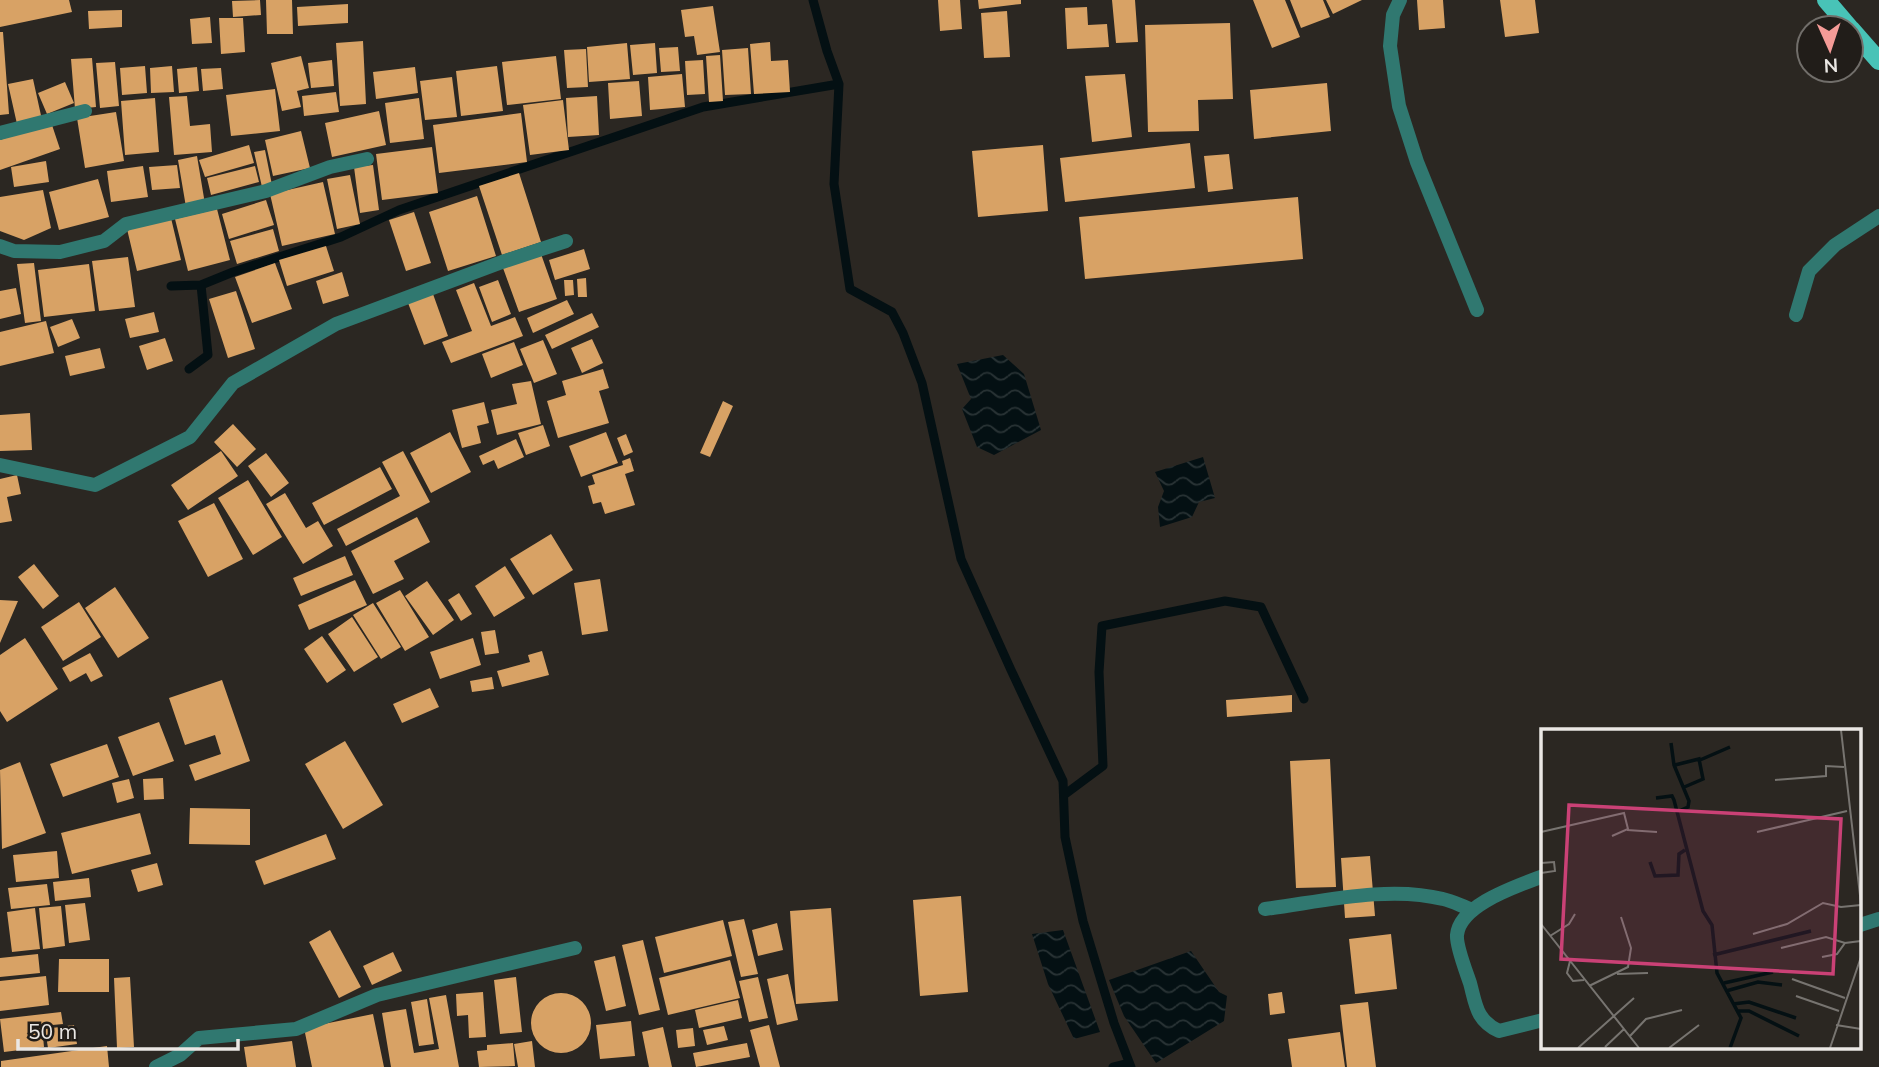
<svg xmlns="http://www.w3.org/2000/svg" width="1879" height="1067" font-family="Mulish,sans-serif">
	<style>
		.water { fill: url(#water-waves) }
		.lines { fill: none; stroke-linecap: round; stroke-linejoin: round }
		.stream { stroke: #041013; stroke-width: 9 }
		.building { fill: #d8a265 }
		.lane { stroke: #307870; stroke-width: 14 }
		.street { stroke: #307870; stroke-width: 14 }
		.primary { stroke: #48c3b7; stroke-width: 18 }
		.inset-river { fill: none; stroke: #041013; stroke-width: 3.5 }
		.inset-road { fill: none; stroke: #777470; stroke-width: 2 }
		.view { fill: #ca4176; fill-opacity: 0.15; stroke: #ca4176; stroke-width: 3.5 }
		.inset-edge { fill: none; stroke: #eae7e4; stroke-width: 3.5 }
	</style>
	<defs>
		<pattern id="water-waves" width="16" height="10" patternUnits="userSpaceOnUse" patternTransform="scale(1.75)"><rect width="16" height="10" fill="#041013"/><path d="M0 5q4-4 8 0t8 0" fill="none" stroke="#293335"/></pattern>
	</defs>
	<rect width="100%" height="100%" fill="#2b2722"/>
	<path class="water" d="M1003,355L1024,374L1041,430L994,455L977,447L962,409L971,399L957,364Z
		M1203,457L1215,498L1199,502L1192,517L1160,527L1158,507L1164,491L1155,472Z
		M1063,930L1100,1032L1074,1039L1048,984L1032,934Z
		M1191,951L1219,992L1227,996L1224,1021L1156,1063L1124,1016L1109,980Z"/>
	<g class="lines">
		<path class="stream" d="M813,0L827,51L839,84L834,184L850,289L892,312L903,333L922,383L961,559L1011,670L1063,781L1065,837L1083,921L1114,1023L1131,1067
			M171,286L201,285L233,272L341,237L399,210L703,107L839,84
			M189,369L208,355L201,285
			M1064,795L1103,766L1099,672L1102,626L1225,601L1261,607L1304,699
			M1113,1067L1129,1063"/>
	</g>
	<path class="building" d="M0,0H69L72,12L0,27Z
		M260,0L261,15L233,17L232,1Z
		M266,0H292L293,34H267Z
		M938,0H960L962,29L940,31Z
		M978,0H1021V4L979,9Z
		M1112,0H1135L1138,42L1116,43Z
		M1253,0H1285L1300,37L1272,48Z
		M1290,0H1323L1330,17L1301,28Z
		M1326,0H1362L1333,14Z
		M1417,0H1443L1445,28L1419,30Z
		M1500,0H1535L1539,33L1505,37Z
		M348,4V23L298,26L297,7Z
		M713,6L720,52L697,55L694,36L685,37L681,10Z
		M1087,7L1088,25L1107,24L1109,47L1067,49L1065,8Z
		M122,10V27L89,29L88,11Z
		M1007,11L1010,57L984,58L981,13Z
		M210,17L212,43L192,44L190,19Z
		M219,18H243L245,52L221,54Z
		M1230,23L1233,99L1198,100L1199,131L1148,132L1145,25Z
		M0,32H3L9,114L0,115Z
		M363,41L366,104L340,106L336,43Z
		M770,42L771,61L788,60L790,92L754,94L750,44Z
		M627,43L630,79L589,82L587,47Z
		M655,43L657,73L633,75L630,45Z
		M678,47L680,71L661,72L659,48Z
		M748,48L751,94L725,95L722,50Z
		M586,49L588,87L567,88L564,50Z
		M720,55L723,101L709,102L706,56Z
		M301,56L309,88L297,91L301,107L282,111L271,63Z
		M556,56L561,99L507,105L502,62Z
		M92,58L96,107L75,109L71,59Z
		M332,60L334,86L311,88L308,63Z
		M703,60L705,94L687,95L685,61Z
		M115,62L119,106L100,108L96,63Z
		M145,66L147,93L122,95L120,68Z
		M172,66L174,92L151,93L150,68Z
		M497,66L503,111L461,116L456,71Z
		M197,67L199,91L179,93L177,69Z
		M415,67L418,93L376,99L373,72Z
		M221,68L223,89L203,91L201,69Z
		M682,74L685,107L650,110L648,77Z
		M1125,74L1132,137L1092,142L1085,76Z
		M452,77L457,117L425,120L420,81Z
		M33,79L42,120L17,124L8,84Z
		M639,81L642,116L610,119L608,83Z
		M65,82L74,103L47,114L38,93Z
		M1327,83L1331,131L1254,139L1250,90Z
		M275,89L280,131L231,136L226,95Z
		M336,92L339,112L304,116L302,96Z
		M187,96L190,126L210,124L212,152L174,155L169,97Z
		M597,96L599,135L568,137L566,98Z
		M155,98L159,152L125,155L121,101Z
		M419,98L424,139L390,143L385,103Z
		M563,100L569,150L530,155L523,105Z
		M379,111L386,145L332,157L325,123Z
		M116,112L124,161L85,168L77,118Z
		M521,113L527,162L439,173L433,125Z
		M51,122L60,149L0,170V140Z
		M301,131L310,168L273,176L265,140Z
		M1190,143L1195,188L1065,202L1060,158Z
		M249,145L254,163L205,177L199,160Z
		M1043,145L1048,211L978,217L972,151Z
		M432,147L438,193L382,200L376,154Z
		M265,150L272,185L262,187L254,152Z
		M1229,154L1233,189L1208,192L1204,156Z
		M197,156L205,204L186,207L178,160Z
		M46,161L49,182L14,187L11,167Z
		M177,165L180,188L152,190L149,167Z
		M373,165L379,210L360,213L354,167Z
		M143,166L148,197L111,202L107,171Z
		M255,166L259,182L211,195L207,178Z
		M519,173L541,242L502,255L479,186Z
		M350,175L360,224L337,229L327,179Z
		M98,179L109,217L59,230L49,192Z
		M323,182L335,234L282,246L270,194Z
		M43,190L51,228L24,240L0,231V197Z
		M477,196L496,256L448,271L429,212Z
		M1298,197L1303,259L1085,279L1079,217Z
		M266,200L274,225L229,239L222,214Z
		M217,209L230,260L188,271L175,219Z
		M414,212L431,263L406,271L389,220Z
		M171,218L181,260L137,271L127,229Z
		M273,229L279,251L237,264L230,241Z
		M326,246L334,271L287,286L279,260Z
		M584,249L590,269L555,280L549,260Z
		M541,254L557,299L519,312L503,268Z
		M128,257L135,307L99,311L92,261Z
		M34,263L41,321L25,323L17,264Z
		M275,263L292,309L252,323L235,277Z
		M89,264L95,311L44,317L38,270Z
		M342,272L349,296L323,304L316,281Z
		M586,278L587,297H578L577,279Z
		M498,280L511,314L492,322L479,287Z
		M564,280H573L574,295L565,296Z
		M474,283L491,326L515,317L523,336L451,363L442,342L472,331L456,290Z
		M16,288L21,314L0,319V291Z
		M236,291L255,349L228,358L209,299Z
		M433,294L448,336L424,345L408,303Z
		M567,300L574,314L533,333L527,318Z
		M154,312L159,332L130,338L125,319Z
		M592,313L599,327L552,349L545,335Z
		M72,319L80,338L58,347L50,327Z
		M46,321L54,353L0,366V332Z
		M165,338L173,361L147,370L139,346Z
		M592,339L603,363L582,373L571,348Z
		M543,340L557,374L534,383L520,349Z
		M514,342L523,365L491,378L482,354Z
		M100,348L105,368L70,376L65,356Z
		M603,369L609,388L599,391L609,423L558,438L547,401L566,395L562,381Z
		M531,381L541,424L497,435L491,410L517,404L512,384Z
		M723,401L733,406L710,457L700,453Z
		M484,402L489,423L477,426L481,443L462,448L452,410Z
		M30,413L32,450L0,451V415Z
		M233,424L256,449L237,467L214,442Z
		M543,425L550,446L526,455L518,433Z
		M450,432L471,472L431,493L410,453Z
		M606,432L618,463L581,477L569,446Z
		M626,434L633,452L624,456L617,438Z
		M516,439L524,457L498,469L494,460L483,465L479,456Z
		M221,451L238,476L188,510L171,485Z
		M403,451L430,502L346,546L337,529L400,496L382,462Z
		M266,453L289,483L271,497L248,466Z
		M630,458L634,471L625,474L635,505L605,514L601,502L593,504L588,486L595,484L592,475L623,465L622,461Z
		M380,467L392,489L324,525L312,503Z
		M17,475L21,494L7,497L12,521L0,523V479Z
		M248,480L282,537L253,555L218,498Z
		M285,493L306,528L318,521L333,546L303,564L266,504Z
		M214,503L243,559L208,577L178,521Z
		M417,517L430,542L394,561L404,579L373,594L351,551Z
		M551,534L573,570L533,595L510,559Z
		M345,556L353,575L301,596L293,578Z
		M34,564L59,596L43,609L18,577Z
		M505,566L525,598L494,617L475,586Z
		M600,579L608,631L582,635L574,583Z
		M355,580L367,605L309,630L298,605Z
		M427,581L454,620L433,635L405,596Z
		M115,587L149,638L118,658L85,608Z
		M400,590L429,637L405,651L376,603Z
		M459,593L472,614L461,621L448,600Z
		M0,600L18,601L0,643Z
		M79,602L101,637L63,661L41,627Z
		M373,603L401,647L381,659L353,615Z
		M352,617L378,657L354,672L328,634Z
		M495,630L499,653L485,655L481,632Z
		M322,636L346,670L327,683L304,649Z
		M25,638L58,689L7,722L0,711V655Z
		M473,638L481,665L440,679L430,652Z
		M542,651L549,675L502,687L497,671L530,662L528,655Z
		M90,653L103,676L91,682L86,673L70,682L62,668Z
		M492,677L494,689L472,692L470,681Z
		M222,680L250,761L195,781L189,765L221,754L215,735L185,745L169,698Z
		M430,688L439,707L402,723L393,704Z
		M1292,695V712L1227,717L1226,700Z
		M159,722L174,761L133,776L118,737Z
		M345,741L383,805L343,829L305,764Z
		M107,744L119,777L63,797L50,764Z
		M1330,759L1336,887L1296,888L1290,761Z
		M20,762L46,833L2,849L0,770Z
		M163,778L164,799L144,800L143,779Z
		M129,779L134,798L117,803L112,783Z
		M190,808L250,809V845L189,844Z
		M140,813L151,854L72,874L61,833Z
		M326,834L336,859L264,885L255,861Z
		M57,851L59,878L16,882L13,855Z
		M1370,856L1375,916L1345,918L1341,858Z
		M157,863L163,885L138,892L131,870Z
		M89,878L91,897L55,901L53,882Z
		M47,884L50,905L11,909L8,888Z
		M961,896L968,992L920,996L913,900Z
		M85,903L90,940L69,943L65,905Z
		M61,906L65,946L43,949L39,908Z
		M35,908L40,949L12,952L7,912Z
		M831,908L838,1001L796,1004L790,911Z
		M744,919L758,974L741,977L728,922Z
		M723,920L732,956L664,973L655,937Z
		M777,923L783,950L758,956L752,930Z
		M330,930L361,987L339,998L309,942Z
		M1391,934L1397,989L1355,994L1349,939Z
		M643,940L660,1010L639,1015L622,945Z
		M393,952L402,971L372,985L363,966Z
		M38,954L40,973L0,977V958Z
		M615,956L626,1006L606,1011L594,961Z
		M59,959H109V992H58Z
		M730,960L740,998L668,1015L659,978Z
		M788,974L798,1020L777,1025L767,979Z
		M46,976L49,1005L0,1011V981Z
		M130,977L134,1047L117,1048L114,978Z
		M516,977L522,1032L500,1034L494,980Z
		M758,977L768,1018L749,1022L739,981Z
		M483,992L486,1037L469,1038L468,1015L457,1016L456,994Z
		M1282,992L1285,1013L1270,1015L1268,994Z
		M531 1023a30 30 0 1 1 60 0a30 30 0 1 1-60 0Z
		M446,995L459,1067H391L382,1013L406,1009L414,1053L439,1049L429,998Z
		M427,999L434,1044L419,1046L411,1002Z
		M738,1000L742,1018L699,1028L695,1010Z
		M1368,1002L1376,1067H1347L1340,1005Z
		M61,1012L63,1024L42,1026L44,1047L4,1052L0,1019Z
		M373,1014L384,1067H312L304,1028Z
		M631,1021L635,1056L600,1059L596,1025Z
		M74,1025L77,1044L48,1048L45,1029Z
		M769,1025L780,1067H760L750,1030Z
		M724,1026L728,1040L707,1045L703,1030Z
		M663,1027L672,1067H649L642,1032Z
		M693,1028L695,1046L678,1048L676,1030Z
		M1340,1032L1345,1067H1292L1288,1039Z
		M292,1041L296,1067H247L244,1047Z
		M532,1041L535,1067H518L514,1044Z
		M513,1043L515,1066L479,1067L477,1051L487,1050V1045Z
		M747,1043L750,1057L696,1067L693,1053Z
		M107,1046L109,1067H1V1061Z"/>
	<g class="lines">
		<path class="lane" d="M1796,315L1809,271L1835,245L1879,216"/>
		<path class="street" d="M1400,0L1393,15L1390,46L1399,106L1417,162L1477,310
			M0,133L85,111
			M0,246L14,251L60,252L104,241L126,224L266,191L330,167L367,159
			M0,465L95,485L190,437L233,383L336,324L502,262L566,241
			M1543,876C1518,886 1460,904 1457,935C1456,946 1466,971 1470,983C1476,1005 1476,1020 1499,1031L1543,1020
			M1265,909C1320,902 1388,885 1443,899C1453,901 1463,907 1473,910
			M1860,925L1879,919
			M156,1067L180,1055L199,1038L296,1029L377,995L575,948"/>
		<path class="primary" d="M1826,0L1850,28
			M1851,29L1879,61"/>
	</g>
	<g transform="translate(1541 729)">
		<rect width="320" height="320" fill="#2b2722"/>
		<path class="inset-river" d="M130,14L133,36L148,72L147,78L138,82M159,31L189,18M134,36L158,30L162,50L141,59M115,69L131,67L133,71L162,182L171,196L176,244L200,289L189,319M109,133L114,147L137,146L138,125L144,121M172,226L270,202M183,254L232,243M185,262L217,253L241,256M192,275L208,273L255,289M197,282H208L258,307"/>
		<path class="inset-road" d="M300,1L320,175M234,51L285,47V37L303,38M86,101L116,103M0,103L83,84L87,100L71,107M216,103L306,82M0,134L13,133L14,142L0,144M0,195L98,319M212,205L246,195L282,174L300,178L320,176M9,207L28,195L34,185M240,219L285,208L304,214M281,228L296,225L304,214L320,212M29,232L26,244L32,252L43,251M76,245L107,244M251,250L304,269M48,257L87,238L90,219L80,188M255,267L298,282M295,296L320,300M89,307L105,290L141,281M64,318L83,300M37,319L93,269M128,319L158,296M289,319L320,228"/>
		<path class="view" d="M28,76L300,90L292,245L20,230Z"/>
		<rect width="320" height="320" class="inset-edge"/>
	</g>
	<g transform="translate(1830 49) rotate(177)"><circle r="33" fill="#211d19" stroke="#716e6a" stroke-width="2"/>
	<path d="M0-5L12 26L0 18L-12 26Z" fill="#f59b97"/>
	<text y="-10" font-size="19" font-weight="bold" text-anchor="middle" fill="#eae7e4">N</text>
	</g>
	<path d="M18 1039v10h220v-10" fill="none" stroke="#eae7e4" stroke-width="3.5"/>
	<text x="28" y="1039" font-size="21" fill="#eae7e4" stroke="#211d19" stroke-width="5" paint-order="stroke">50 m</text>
</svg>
